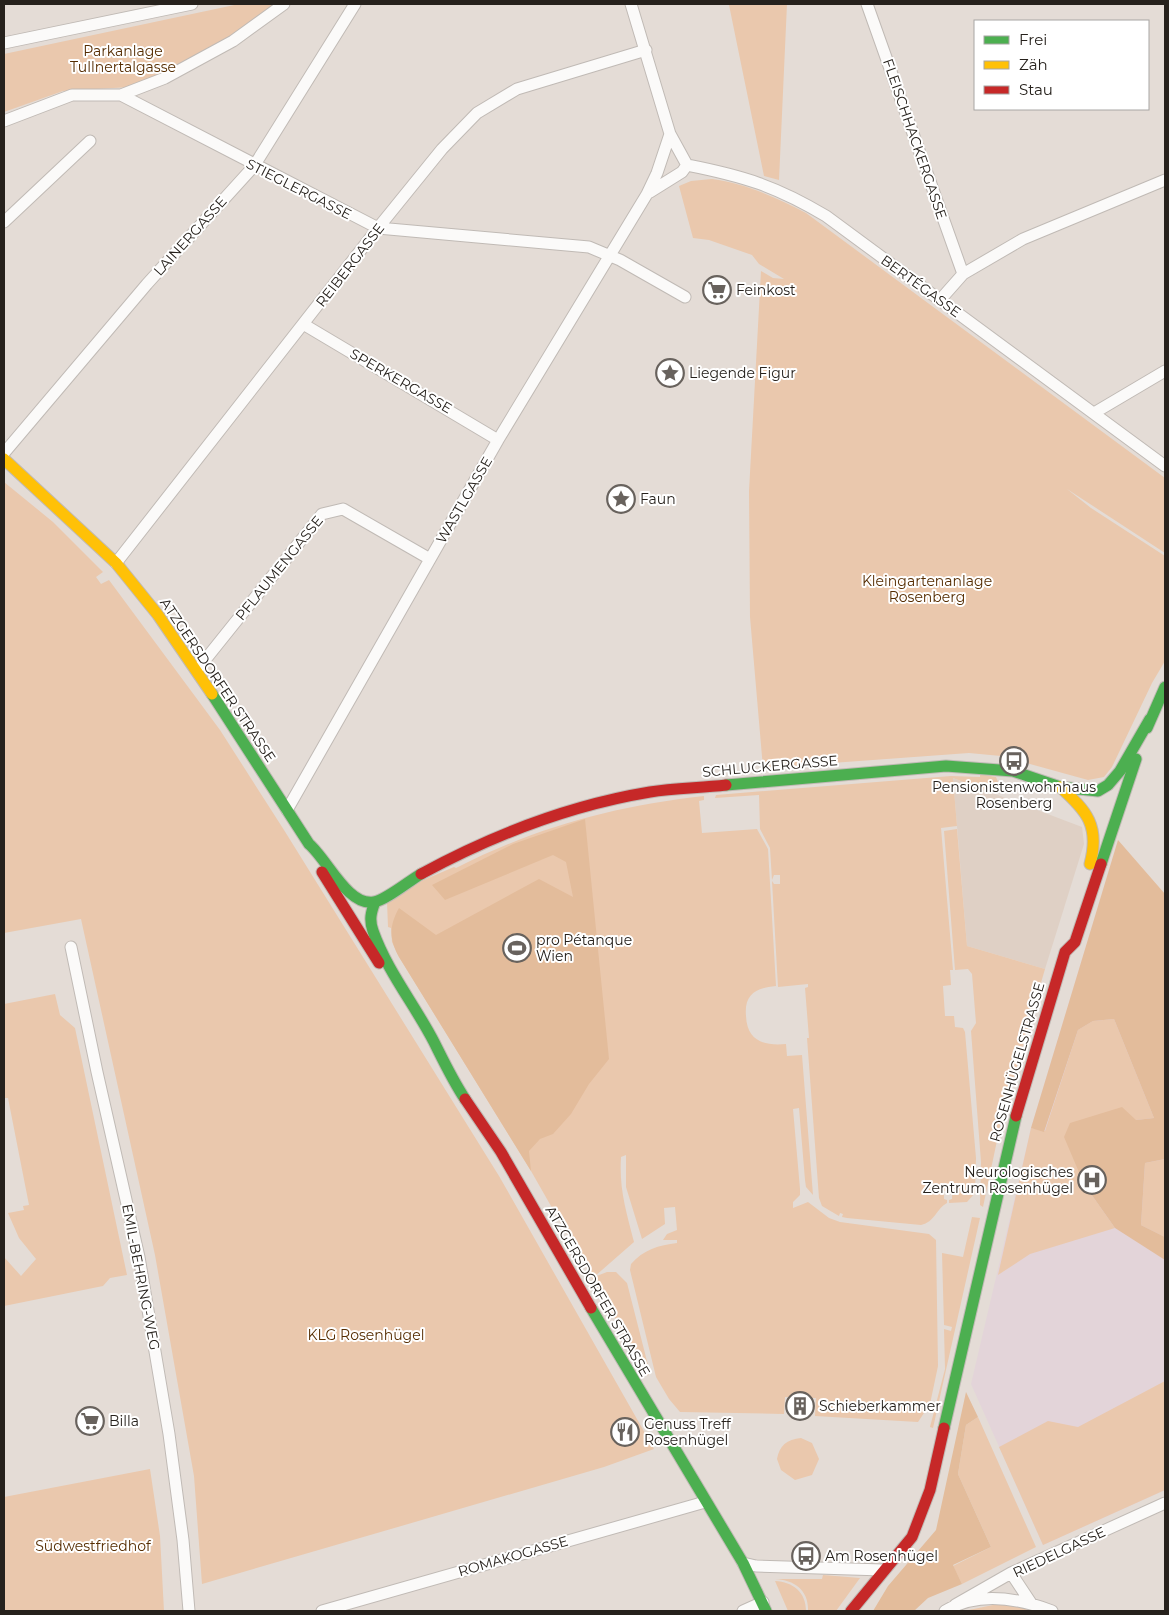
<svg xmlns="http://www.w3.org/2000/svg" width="1169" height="1615" font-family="Montserrat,sans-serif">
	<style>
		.built { fill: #dfd0c5 }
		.medical { fill: #e3d4d9 }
		.green { fill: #eac8ad }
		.forest { fill: #e3bc9b }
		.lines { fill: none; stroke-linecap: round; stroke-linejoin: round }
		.street-casing { stroke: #c0bab5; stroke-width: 13 }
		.fast-casing { stroke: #c0bab5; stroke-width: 13 }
		.slow-casing { stroke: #c0bab5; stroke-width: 13 }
		.jam-casing { stroke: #c0bab5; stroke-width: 13 }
		.street { stroke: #fbfaf9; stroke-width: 11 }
		.fast { stroke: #4caf50; stroke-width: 11 }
		.slow { stroke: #ffc107; stroke-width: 11 }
		.jam { stroke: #c62828; stroke-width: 11 }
		.labels { text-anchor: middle; stroke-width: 4; stroke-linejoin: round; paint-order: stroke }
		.park-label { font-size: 14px; fill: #552c00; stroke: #fff }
		.street-label { font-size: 14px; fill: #26211c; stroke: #fff }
		.poi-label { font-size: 14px; fill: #26211c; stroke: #fff; text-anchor: start }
	</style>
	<rect width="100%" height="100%" fill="#e4dcd6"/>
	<path class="built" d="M953,778L1082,827L1084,844L1045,969L967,946Z"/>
	<path class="medical" d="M1113,857L1165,932V1490L1043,1545L971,1384L1031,1128Z"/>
	<path class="green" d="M239,4H282L241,32L166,74L130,87L63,91L4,112V54Z
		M731,4H787L779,180L764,176L729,5Z
		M712,179C745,183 777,198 806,213L1165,478V553L1067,489L1091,508L1165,556V661L1152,683L1112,767L1104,777L1088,780L1001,756L969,753L763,768L750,617L749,491L761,271L773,278L784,279L759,264L752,255L709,240L693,238L679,186L691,181Z
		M4,482L53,522L103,572L96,577L101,584L109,580L220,730L284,830L499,1176L654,1449L604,1467L202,1584L194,1476L155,1255L81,919L4,933Z
		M980,774L996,777L998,782L985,790L953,778L957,826L941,828L953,970H950L951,985L943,986L945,1016H954L955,1027L963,1028L965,1032L976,1158L975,1193L967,1202L949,1203V1200L952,1199V1192L944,1191V1199L947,1200V1203C936,1209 935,1222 921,1225L847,1218L842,1217L843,1214L840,1213L839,1216L822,1206L819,1198L807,1038H809L805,988L808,987V984L778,987L772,881L774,884H780V875H774L772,880L770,848L760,829L759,795L715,798L716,795L951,776L980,777Z
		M704,796V800L699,801L702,833L757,829L768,849L776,986C756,988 744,994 746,1016C747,1041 764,1046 786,1044L787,1056L802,1055L813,1195L806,1187L805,1180L799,1108L793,1109L800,1189V1195L793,1202V1208L808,1202L829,1218L840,1222L929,1234L936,1240L938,1366L930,1404L918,1422L815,1416L816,1398L785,1397L784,1414L680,1412L669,1399L656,1377L630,1270L631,1264C643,1250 659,1245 677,1243V1240H663L667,1234L677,1230L675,1207L664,1208L665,1224L642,1239L626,1187V1155L621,1157C619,1189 626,1211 634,1242L594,1277L607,1272H616L627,1283L649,1369L648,1376L531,1171L399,957L392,942L391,928L388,927L387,902L405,888L454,867L456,868C537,827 614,806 704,796Z
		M957,829L967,946L1045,969L1002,1117L983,1207L980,1205L981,1162L971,1031L976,1023L972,974L968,969L955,970L944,831Z
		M55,994L60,1015L75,1028L127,1275L110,1278L103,1286L4,1306V1257L21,1276L36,1259L19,1238L8,1213L24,1210L23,1206L29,1205L8,1098H4V1004Z
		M1114,1019L1154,1118L1136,1120L1084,1184L1115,1228L1030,1254L998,1275L1031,1128L1045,1131L1078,1030L1093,1021Z
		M1165,1159V1237L1141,1225L1145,1163Z
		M972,1217L980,1218L933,1428L930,1427L945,1369L944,1329L951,1331L952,1327L944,1325L942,1253L963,1257Z
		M1165,1381V1490L1043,1545L999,1447L1048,1421L1078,1427Z
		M978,1417L1036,1547L962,1584L953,1566L991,1547L958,1474L966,1425Z
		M801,1438L812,1443L819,1459L812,1475L795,1480L781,1470L777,1459C779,1446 787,1439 801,1438Z
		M150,1469L160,1536L164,1611H4V1497Z
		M823,1575L860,1578L836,1611H808C809,1591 795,1580 775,1579H822Z
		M775,1581C793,1582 806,1592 806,1611H788Z
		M993,1605H1016L1030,1611H964Z"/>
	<path class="forest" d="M585,819L609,1059L589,1084L571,1114L553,1134L540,1139L529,1151L531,1171L399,957C389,939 389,926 399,908L436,935L539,879L573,897L566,862L553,855L445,900L432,885L513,844Z
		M1118,840L1165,894V1159L1145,1163L1141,1225L1165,1237V1260L1115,1228L1084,1184L1064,1137L1070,1123L1122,1107L1136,1120L1154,1118L1114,1019L1093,1021L1078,1030L1044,1132L1031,1128Z
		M966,1392L978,1417L966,1425L958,1474L991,1547L953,1565L962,1584L928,1598L914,1611H873L888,1586L936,1530Z"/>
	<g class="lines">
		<defs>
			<path id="street" d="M631,4L670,134L687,165C743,176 776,186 826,216L1165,466
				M867,4L963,274
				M4,43L192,4
				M121,95L378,228L589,247L620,260L685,297
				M4,121L72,95H121L165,78L233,41L284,4
				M650,192L682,172L687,165
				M4,222L90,141
				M940,300L963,274L1023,239L1165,180
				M303,324L498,440
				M1094,413L1165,371
				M4,453L147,284L254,166L355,4
				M116,563L378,228L442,149L477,113L517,89L646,50
				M197,670L322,514L343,509L430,559
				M287,810L498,440L647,194L657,173L670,134
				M71,947L97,1072L139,1257L169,1434L183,1540L189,1611
				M743,1563L756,1566L883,1570
				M1011,1573L1031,1603
				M955,1605L1011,1573L1165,1503
				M322,1611L705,1502
				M743,1611L763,1602
				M945,1611C978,1591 1018,1598 1052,1611"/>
			<path id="fast" d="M212,694L309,844C327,859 348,907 374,902C386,900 409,881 421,874
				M1147,728L1165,687
				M726,785L946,766L1013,771L1060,787L1098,791L1108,785L1120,771L1150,719
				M1101,864L1136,759
				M375,902C371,912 369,920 373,931C387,971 415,1005 434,1042C444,1062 453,1081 465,1099
				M591,1308L743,1563L766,1611
				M944,1428L1016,1116"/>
			<path id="slow" d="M4,459L116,563L158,615L212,694
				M1060,787C1087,811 1100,826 1090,864"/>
			<path id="jam" d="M322,872L379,963
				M421,874C491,836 571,805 650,792C674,788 700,788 726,785
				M465,1099L501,1152L591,1308
				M1016,1116L1065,952L1075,942L1101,864
				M851,1611L912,1537L930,1490L944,1428"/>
		</defs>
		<use href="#street" class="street-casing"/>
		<use href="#fast" class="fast-casing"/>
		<use href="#slow" class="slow-casing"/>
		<use href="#jam" class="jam-casing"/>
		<use href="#street" class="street"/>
		<use href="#fast" class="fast"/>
		<use href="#slow" class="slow"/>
		<use href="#jam" class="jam"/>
	</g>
	<defs>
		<symbol id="supermarket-ring" viewBox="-11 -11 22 22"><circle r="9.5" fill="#fff" stroke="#68625d" stroke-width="1.5"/><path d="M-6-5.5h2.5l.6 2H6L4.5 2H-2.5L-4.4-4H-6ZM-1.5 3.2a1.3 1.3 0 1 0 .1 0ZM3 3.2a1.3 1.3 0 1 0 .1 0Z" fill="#68625d"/></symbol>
		<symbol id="sight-ring" viewBox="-11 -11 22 22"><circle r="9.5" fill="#fff" stroke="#68625d" stroke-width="1.5"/><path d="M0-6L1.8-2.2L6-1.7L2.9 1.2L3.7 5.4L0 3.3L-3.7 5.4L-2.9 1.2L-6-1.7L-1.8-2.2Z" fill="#68625d"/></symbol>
		<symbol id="bus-ring" viewBox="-11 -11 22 22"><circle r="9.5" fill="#fff" stroke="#68625d" stroke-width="1.5"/><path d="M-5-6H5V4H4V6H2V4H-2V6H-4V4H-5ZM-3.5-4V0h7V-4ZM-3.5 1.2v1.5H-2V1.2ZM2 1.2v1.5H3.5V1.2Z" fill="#68625d"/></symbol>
		<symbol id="stadium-ring" viewBox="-11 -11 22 22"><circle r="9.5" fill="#fff" stroke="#68625d" stroke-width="1.5"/><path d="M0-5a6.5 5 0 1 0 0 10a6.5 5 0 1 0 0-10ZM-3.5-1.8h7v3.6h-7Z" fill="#68625d"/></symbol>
		<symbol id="hospital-ring" viewBox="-11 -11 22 22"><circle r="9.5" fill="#fff" stroke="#68625d" stroke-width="1.5"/><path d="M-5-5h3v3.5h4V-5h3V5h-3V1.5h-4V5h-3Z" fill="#68625d"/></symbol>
		<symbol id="building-ring" viewBox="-11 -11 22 22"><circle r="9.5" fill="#fff" stroke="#68625d" stroke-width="1.5"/><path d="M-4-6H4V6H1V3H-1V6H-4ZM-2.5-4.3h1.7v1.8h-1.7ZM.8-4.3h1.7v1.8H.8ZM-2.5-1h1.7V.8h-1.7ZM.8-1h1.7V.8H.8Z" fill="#68625d"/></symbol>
		<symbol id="restaurant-ring" viewBox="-11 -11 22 22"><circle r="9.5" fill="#fff" stroke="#68625d" stroke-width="1.5"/><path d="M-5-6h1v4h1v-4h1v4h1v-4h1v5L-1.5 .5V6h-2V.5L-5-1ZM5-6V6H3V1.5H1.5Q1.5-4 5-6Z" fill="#68625d"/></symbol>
	</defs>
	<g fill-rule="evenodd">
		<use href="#supermarket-ring" x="701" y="274" width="32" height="32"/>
		<use href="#sight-ring" x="654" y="357" width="32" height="32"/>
		<use href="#sight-ring" x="605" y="483" width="32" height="32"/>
		<use href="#bus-ring" x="998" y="745" width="32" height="32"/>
		<use href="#stadium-ring" x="501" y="932" width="32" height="32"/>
		<use href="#hospital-ring" x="1076" y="1164" width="32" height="32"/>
		<use href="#building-ring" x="784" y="1390" width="32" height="32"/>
		<use href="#supermarket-ring" x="74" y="1405" width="32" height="32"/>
		<use href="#restaurant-ring" x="609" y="1416" width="32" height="32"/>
		<use href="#bus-ring" x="790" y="1540" width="32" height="32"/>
	</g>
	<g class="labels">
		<g class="park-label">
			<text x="123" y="56">Parkanlage<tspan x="123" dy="16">Tullnertalgasse</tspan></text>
			<text x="927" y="586">Kleingartenanlage<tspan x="927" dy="16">Rosenberg</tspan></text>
			<text x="366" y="1340">KLG Rosenhügel</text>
			<text x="93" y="1551">Südwestfriedhof</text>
		</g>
		<g class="street-label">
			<text transform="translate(915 139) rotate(71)" y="5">FLEISCHHACKERGASSE</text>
			<text transform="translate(299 189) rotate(27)" y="5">STIEGLERGASSE</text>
			<text transform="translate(190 236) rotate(-48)" y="5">LAINERGASSE</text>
			<text transform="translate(350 265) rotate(-52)" y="5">REIBERGASSE</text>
			<text transform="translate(921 286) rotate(36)" y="5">BERTÉGASSE</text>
			<text transform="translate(401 381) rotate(30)" y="5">SPERKERGASSE</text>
			<text transform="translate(464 500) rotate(-60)" y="5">WASTLGASSE</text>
			<text transform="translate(279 568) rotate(-51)" y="5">PFLAUMENGASSE</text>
			<text transform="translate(218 680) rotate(56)" y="5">ATZGERSDORFER STRASSE</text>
			<text transform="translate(770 766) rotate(-5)" y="5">SCHLUCKERGASSE</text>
			<text transform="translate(1017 1062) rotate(-74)" y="5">ROSENHÜGELSTRASSE</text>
			<text transform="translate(141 1277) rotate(79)" y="5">EMIL-BEHRING-WEG</text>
			<text transform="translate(598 1291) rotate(60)" y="5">ATZGERSDORFER STRASSE</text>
			<text transform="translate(1059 1552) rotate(-25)" y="5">RIEDELGASSE</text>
			<text transform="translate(513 1556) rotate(-16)" y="5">ROMAKOGASSE</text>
		</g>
		<g class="poi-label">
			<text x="736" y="295">Feinkost</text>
			<text x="689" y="378">Liegende Figur</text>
			<text x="640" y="504">Faun</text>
			<text x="1014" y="792" text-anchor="middle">Pensionistenwohnhaus<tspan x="1014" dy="16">Rosenberg</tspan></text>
			<text x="536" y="945">pro Pétanque<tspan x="536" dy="16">Wien</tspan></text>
			<text x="1073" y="1177" text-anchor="end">Neurologisches<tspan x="1073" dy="16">Zentrum Rosenhügel</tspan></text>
			<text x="819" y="1411">Schieberkammer</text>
			<text x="109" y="1426">Billa</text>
			<text x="644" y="1429">Genuss Treff<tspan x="644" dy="16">Rosenhügel</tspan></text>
			<text x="825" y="1561">Am Rosenhügel</text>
		</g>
	</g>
	<rect width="1169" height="1615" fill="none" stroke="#26211c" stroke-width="10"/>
	<rect x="974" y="20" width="175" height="90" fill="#ffffff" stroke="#a8a6a4"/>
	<rect x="984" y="36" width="25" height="8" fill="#4caf50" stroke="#a8a6a4"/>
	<text x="1019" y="45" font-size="15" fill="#26211c">Frei</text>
	<rect x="984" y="61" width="25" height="8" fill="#ffc107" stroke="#a8a6a4"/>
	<text x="1019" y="70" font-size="15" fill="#26211c">Zäh</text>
	<rect x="984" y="86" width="25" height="8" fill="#c62828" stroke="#a8a6a4"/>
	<text x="1019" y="95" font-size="15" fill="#26211c">Stau</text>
</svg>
